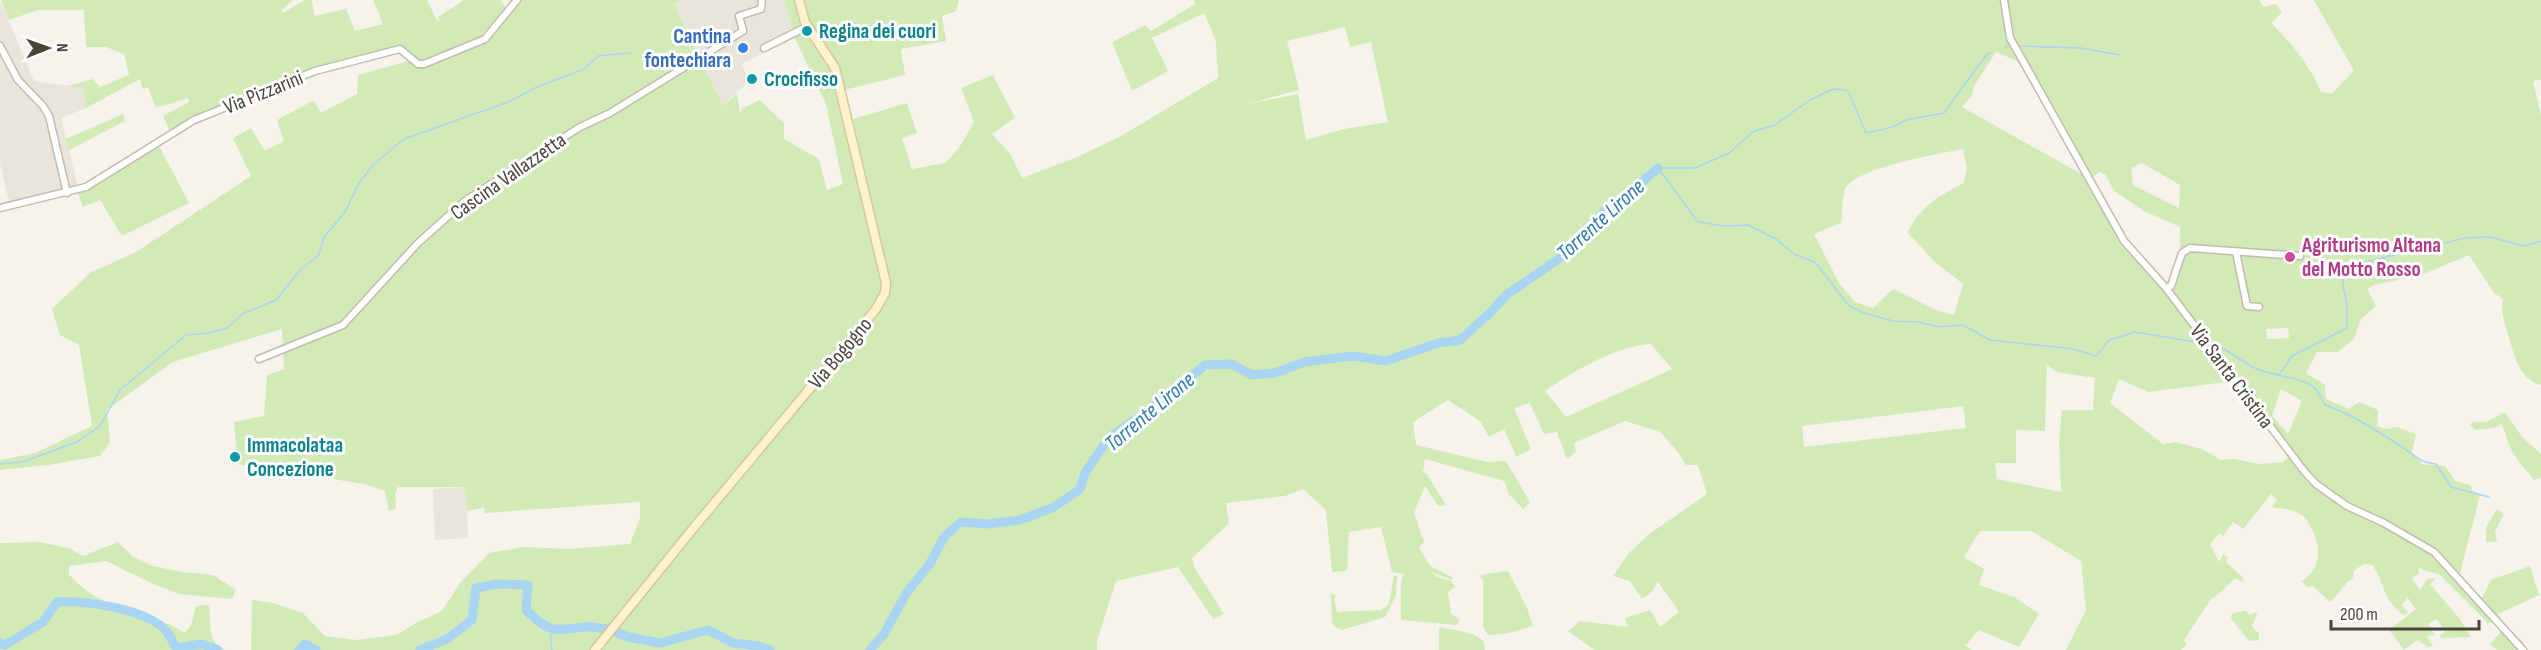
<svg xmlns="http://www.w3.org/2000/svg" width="2541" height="650" font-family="'Sofia Sans Condensed',sans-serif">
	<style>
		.residential { fill: #eae5da }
		.green { fill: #d2eab5; fill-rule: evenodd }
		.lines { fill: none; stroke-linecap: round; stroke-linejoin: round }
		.stream { stroke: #a9d4f2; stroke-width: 1.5 }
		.river { stroke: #a9d4f2; stroke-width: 9 }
		.minor-casing { stroke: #c2bbae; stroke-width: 9 }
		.secondary-casing { stroke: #d6c79b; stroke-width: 11 }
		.minor { stroke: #fff; stroke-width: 6 }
		.secondary { stroke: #fff3cd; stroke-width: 8 }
		.culture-dot { fill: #0f9aa8; stroke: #fff; stroke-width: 2 }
		.shop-dot { fill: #3f7fe0; stroke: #fff; stroke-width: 2 }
		.hotel-dot { fill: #d1479c; stroke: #fff; stroke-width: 2 }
		.labels { text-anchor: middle; stroke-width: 6; stroke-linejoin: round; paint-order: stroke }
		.culture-label { font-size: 21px; font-weight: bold; fill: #0d838f; stroke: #fff; text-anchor: start }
		.shop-label { font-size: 21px; font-weight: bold; fill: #366cbe; stroke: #fff; text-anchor: end }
		.street-label { font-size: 21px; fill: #4b4439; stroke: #fff }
		.hotel-label { font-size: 21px; font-weight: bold; fill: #b23c85; stroke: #fff; text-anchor: start }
		.water-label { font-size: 22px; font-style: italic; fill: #2e7ab2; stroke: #fff }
	</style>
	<rect width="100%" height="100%" fill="#f6f3ec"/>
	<path class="residential" d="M0,0L34,81L83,88L86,108L61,118L78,187L9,202L0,163Z
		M681,0H784L795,38L741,64L750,80L723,106L674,4Z
		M466,487L468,538L435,540L433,489Z"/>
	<path class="green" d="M1,0H293L281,11L283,13L305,0H312L314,16L346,9L355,31L383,24L373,0H427L437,21L440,20L438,17L464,0H500L507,9L484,39L518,0H681L674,4L723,106L737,94L740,113L743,108L760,100L784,123V139L819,159L827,190L843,184L826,104L795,38L784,0H796C797,25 821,44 831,65C849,107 853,162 866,206L870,205L853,119L907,103L917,133L902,138L912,169L945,163L959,148L974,122L961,88L993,75L1015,118L992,134L1011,155L1022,178L1075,158L1121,136L1218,78L1216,41L1204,13L1152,38L1168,71L1132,91L1112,42L1145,25L1151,31L1195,4L1194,0H2259L2264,7L2276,4L2282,13L2271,23C2293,45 2309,64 2321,92L2331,94L2354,71L2314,0H2541V80L2533,81L2541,116V385C2520,379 2516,360 2510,341C2506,326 2500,315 2503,299L2494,293L2469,255L2421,275L2374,285L2367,289L2376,306L2361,319L2354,339L2338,352H2317L2306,373L2325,385L2326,399L2349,409L2360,402L2378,410L2377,426L2386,429L2397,427L2416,434L2412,452L2422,464L2445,466L2455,481L2470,485L2472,490L2480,495L2459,578L2436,553L2435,548L2394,527L2393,530L2434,554L2492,622L2488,623L2440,575L2418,568L2419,573L2412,578L2420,590L2428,579L2436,578L2430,584L2460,619L2471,637L2441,638L2440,635L2445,632L2437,619L2428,624L2435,635L2427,636L2433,646L2428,647L2418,640L2404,650L2389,630L2416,609L2408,598L2401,605L2408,612L2403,615C2381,598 2386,583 2372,565L2364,564L2354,570L2353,578C2343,584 2339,595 2330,602L2313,586L2307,587L2302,581C2321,569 2322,546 2311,528C2309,524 2306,518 2303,516C2294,509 2283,509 2272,507L2277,500L2271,494L2243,529L2233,522L2223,536L2220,533L2210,544L2219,562L2223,554L2228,558L2226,562L2244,579L2242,582L2235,578L2218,595L2211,599L2184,640L2187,644L2181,650H2066L2086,610L2081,561L2031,531H1980L1964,557L1984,569L1979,585L2014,597L2039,614L2019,647L1979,630L1965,646L1972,650H1594L1568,631L1580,621L1628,627L1625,618L1650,610L1660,627L1679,612L1658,582L1652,592L1642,599L1630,581L1613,576L1629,553L1648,535L1707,494L1698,465H1686L1677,451L1660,432L1625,421L1574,443L1576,452L1567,459L1557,432L1544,434L1530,403L1514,408L1531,449L1516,457L1504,429L1489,437L1480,421L1448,400L1413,422L1416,445L1487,462L1506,461L1530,502L1523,509L1509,494L1504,481L1425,459L1423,473H1426L1446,505L1438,506L1425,486L1414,513L1424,542L1419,547L1430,566L1452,577L1453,580L1431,572L1438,577L1451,581L1455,587L1448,592L1451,614L1460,620L1457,625L1401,620V580L1404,574L1392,572L1381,527L1349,532L1347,571L1332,572L1326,510L1303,489L1285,496L1226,503L1229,523L1192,558L1194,567L1224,614L1213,619L1178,567L1116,581L1097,641V650H251L252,600L273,603L303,613L325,636L356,640L396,635L418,622L442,611L460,583L489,553L523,547L570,549L630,544L640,518V502L485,513L484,508L467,511L465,487H398L395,494L396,508L389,511L385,491L364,484L238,464L234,422L264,416L267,375L284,369L282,329L173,362L107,410L110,442L100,456L48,465L0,470V460L35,453L92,426L79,345L60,335L52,309L90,273L136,252L251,176L233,138L251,128L265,151L284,141L277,120L314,100L321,113L357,94L358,75L408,61L417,66L424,65L474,43L423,63H418L406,50L400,47L321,67L194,119L170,132L163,116L189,102L188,98L156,108L148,87L143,89L140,79L86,108L83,88L67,86L93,79L100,87L129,75L124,54L106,47H86L84,10H38L9,20ZM1345,27L1350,47L1371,42L1388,122L1344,129L1306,140L1298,94L1247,104L1299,90L1287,41ZM1996,52L2017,61L2032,84L2037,83L2091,178L2100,172L2106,175L2114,191L2144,211L2180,227V253L2188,247L2238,252L2247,308L2236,253L2192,249L2183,254L2168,289L2267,418L2271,416L2269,420L2284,440L2282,443L2288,458L2283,462L2259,464L2234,459L2221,460L2202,449L2175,442L2163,444L2110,403L2119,379L2148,392L2234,381L2165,289L2123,242L2085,176L1962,107L1972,96L1974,86ZM1963,149L1967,168L1964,183C1941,195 1918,207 1908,233L1936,263L1963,284L1954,315L1936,310L1893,289L1873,308L1855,302L1839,283L1814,234L1841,223C1843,213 1841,194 1847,186C1862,167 1937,154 1963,149ZM2142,163L2180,185L2179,208L2133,185L2131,168ZM2288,328L2289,338L2267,339L2266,329ZM1651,344L1672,369L1566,417L1545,391C1576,370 1613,347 1651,344ZM2047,365L2057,372L2095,378L2093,410H2062L2059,442L2061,492L1997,479L1995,463H2016V430L2045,431ZM2281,389L2302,401L2288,434L2272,416ZM1963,406L1966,428L1804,447L1802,426Z
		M801,0H959L956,11L942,16L946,41L901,49L905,75L844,90L838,66L810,24Z
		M123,114L125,121L69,150L66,139Z
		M158,144L189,203L122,236L100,200L83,207L77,191Z
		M2505,412L2522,437L2541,454V477L2534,480C2526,469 2516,460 2510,447C2506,439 2506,432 2501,424L2495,428L2475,430L2470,425L2473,422H2486Z
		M2497,509L2504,514L2495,531L2497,542H2486V527Z
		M39,542L68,548L83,556L118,542L132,556L153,566L182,572L213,575L236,590L232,599L179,594L153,584L106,561L69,566V575C76,581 82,588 90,593C119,612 156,614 185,633L191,625L196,606L209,605C211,622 207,643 225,650H0V543Z
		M2530,566L2539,595L2494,616L2480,602L2491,580Z
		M1508,571L1527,608L1533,626L1509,633L1488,635L1483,627V581L1479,575Z
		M1394,576H1397L1396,595L1385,617L1342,630L1335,627L1332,622L1331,594L1336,595L1334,599L1337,612L1381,610L1389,604Z
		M2243,611H2246L2250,615L2256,612L2257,614L2252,626L2259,634V640L2249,641L2231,618L2232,614Z
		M1439,627L1460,631L1475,635L1484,642L1485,650H1439Z
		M2506,627L2524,643L2517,650H2497L2490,644Z"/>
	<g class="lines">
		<path class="stream" d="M2017,46L2081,48L2120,55
			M2005,47L2011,46
			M1658,168L1698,222L1725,226L1748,225L1776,239L1794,254L1815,262L1849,306L1864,313L1893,321L1918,322L1940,327L1963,325L1990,340L2074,349L2096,356L2108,341L2134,332L2203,343
			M1659,168H1695L1729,153L1754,131L1775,125L1810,100L1833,89L1846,90L1849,93L1866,133L1893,127L1906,120L1944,113L1986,55L1990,53
			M2211,344C2229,348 2240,362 2257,369C2274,376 2297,377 2311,385C2318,389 2321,398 2325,405C2351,414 2376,430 2399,445C2416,455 2415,461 2436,464L2451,487L2489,497
			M2278,376L2292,356L2347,328C2347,321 2347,314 2347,307C2346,288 2335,281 2353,265L2465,238L2491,237L2524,246L2541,241
			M0,464L22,462L77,442L100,426L120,390L186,335L208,333L227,328L244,313L276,300L301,269L318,256L324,237L345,212L358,185L373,165L404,139L508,102L537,87L584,69L598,56L630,53
			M550,628L552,650"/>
		<path class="river" d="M614,631L628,637L660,643L708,630L733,643L758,646L770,650
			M0,643L5,645L43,622L57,602C84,600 149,609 167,632C170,636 173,643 176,648L202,644L218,650
			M299,650L305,644L316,650
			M420,650L447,639L472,620L476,588L497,584L528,585L526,610C551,635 554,630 586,627C593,626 602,629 610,629
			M870,650L884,634L907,592L929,565L944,537L961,522L988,524L1020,520L1054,507L1080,489L1085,473L1108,439L1173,392L1205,365L1231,364L1252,375L1275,373L1304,362L1353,356L1386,361L1438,343L1460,340L1492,311L1505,296L1576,247L1607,207L1621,200L1658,168"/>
		<defs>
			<path id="minor" d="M2004,0L2010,38L2124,241L2166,288L2304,471L2316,484L2347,506L2384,523L2434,552L2523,650
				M0,46L18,80L43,106L49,116L67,193
				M764,48L808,26
				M0,208L86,187L194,120L315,71L400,49L418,64H424L485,39L517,0
				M2236,252L2247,306L2259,307
				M2166,288L2171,286L2182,253L2190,248L2300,256
				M259,359L343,325L418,243L465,201L580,127L610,113L743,31L739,16L761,9L762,0"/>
			<path id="secondary" d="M595,650L691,531L876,309L885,293L886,283L835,68L805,22L799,0"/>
		</defs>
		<use href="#minor" class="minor-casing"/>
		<use href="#secondary" class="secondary-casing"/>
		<use href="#minor" class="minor"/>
		<use href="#secondary" class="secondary"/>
	</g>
	<g class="culture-dot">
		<circle cx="807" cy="31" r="6"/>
		<circle cx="752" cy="79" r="6"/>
		<circle cx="235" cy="457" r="6"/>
	</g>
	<circle class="shop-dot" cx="743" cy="48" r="6"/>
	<circle class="hotel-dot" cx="2290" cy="257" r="6"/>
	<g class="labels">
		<g class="culture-label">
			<text x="819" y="38">Regina dei cuori</text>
			<text x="764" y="86">Crocifisso</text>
			<text x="247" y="452">Immacolataa<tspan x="247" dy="24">Concezione</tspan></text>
		</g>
		<g class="shop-label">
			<text x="731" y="43">Cantina<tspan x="731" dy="24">fontechiara</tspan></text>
		</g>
		<g class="street-label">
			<text transform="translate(263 92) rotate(-22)" y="7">Via Pizzarini</text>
			<text transform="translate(508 176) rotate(-35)" y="7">Cascina Vallazzetta</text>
			<text transform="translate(840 353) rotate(-50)" y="7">Via Bogogno</text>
			<text transform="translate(2232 376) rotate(53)" y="7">Via Santa Cristina</text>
		</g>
		<g class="hotel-label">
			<text x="2302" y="252">Agriturismo Altana<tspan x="2302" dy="24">del Motto Rosso</tspan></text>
		</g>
		<g class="water-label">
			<text transform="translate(1600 219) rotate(-42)" y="8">Torrente Lirone</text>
			<text transform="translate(1149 411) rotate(-40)" y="8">Torrente Lirone</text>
		</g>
	</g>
	<g transform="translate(48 48) rotate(89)" stroke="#ffffff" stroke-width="4.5" paint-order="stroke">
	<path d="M0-4.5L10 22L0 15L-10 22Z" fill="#4b4439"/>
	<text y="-9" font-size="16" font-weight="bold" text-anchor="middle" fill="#4b4439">N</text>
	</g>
	<path d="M2331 620v9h148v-9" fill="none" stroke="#4b4439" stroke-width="3"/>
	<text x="2340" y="620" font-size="18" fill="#4b4439" stroke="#ffffff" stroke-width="4.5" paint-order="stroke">200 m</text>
</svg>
